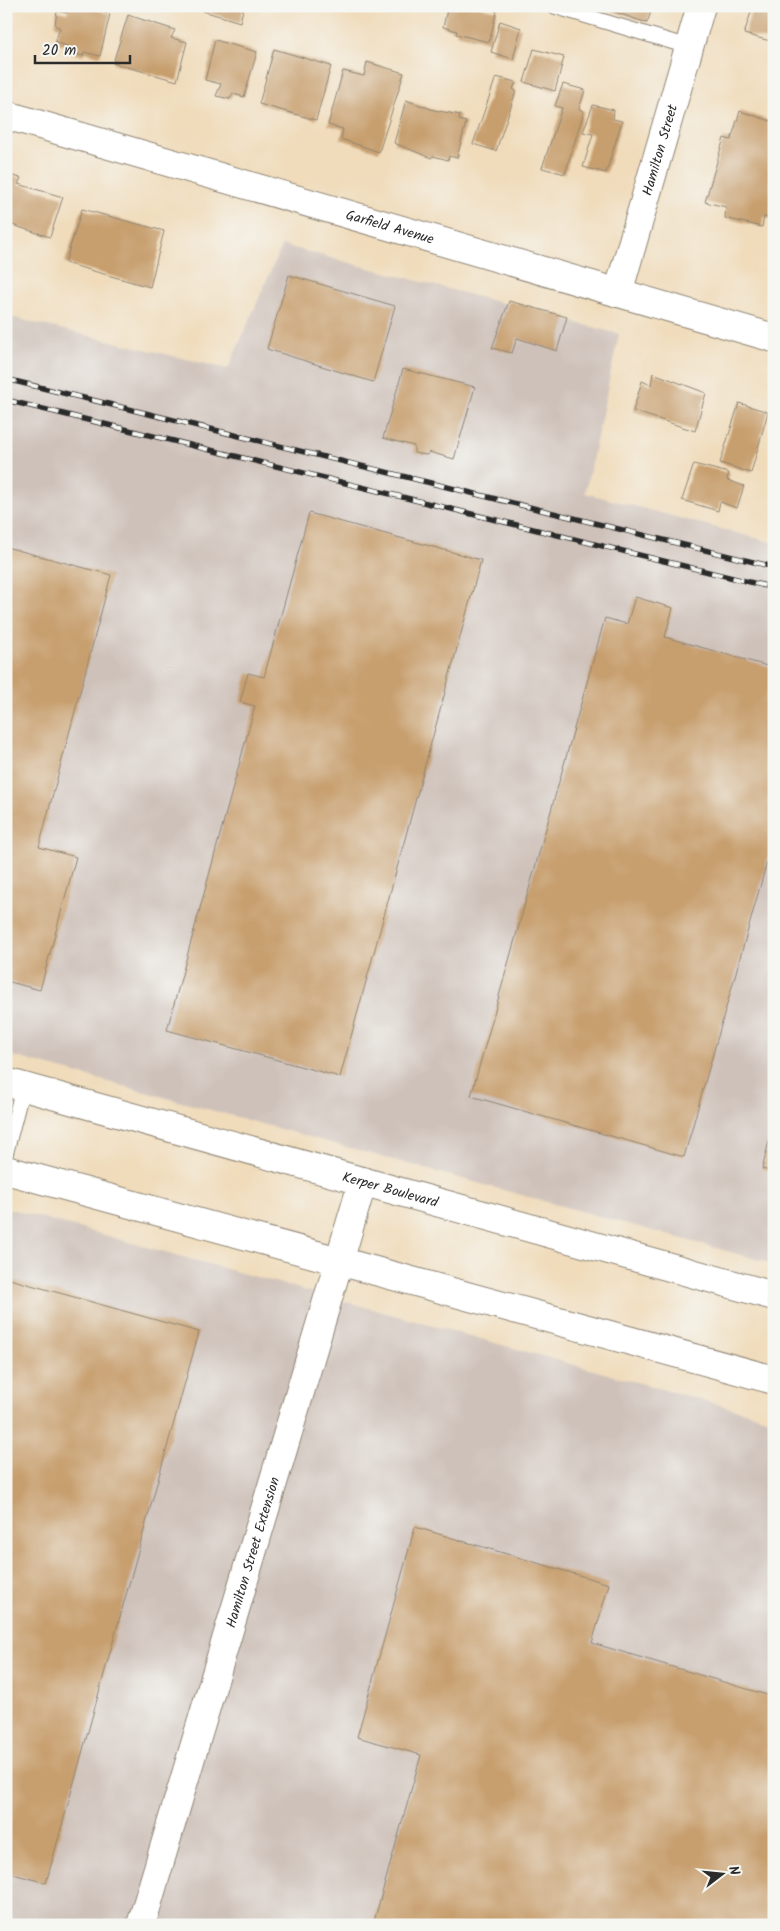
<svg xmlns="http://www.w3.org/2000/svg" width="780" height="1931" font-family="Kalam,sans-serif">
	<style>
		.industrial { fill: #cec1b9 }
		.building { fill: #c79f6e }
		.lines { fill: none; stroke-linecap: round; stroke-linejoin: round }
		.lane-casing { stroke: #8e8473; stroke-width: 16 }
		.street-casing { stroke: #8e8473; stroke-width: 30 }
		.secondary-casing { stroke: #8e8473; stroke-width: 30 }
		.lane { stroke: #fff; stroke-width: 14 }
		.street { stroke: #fff; stroke-width: 28 }
		.secondary { stroke: #fff; stroke-width: 28 }
		.rail-casing { stroke: #2b2b2b; stroke-width: 5.5 }
		.rail { stroke: #f6f6f2; stroke-width: 4; stroke-dasharray: 11; stroke-linecap: butt }
		.labels { text-anchor: middle; stroke-width: 4; stroke-linejoin: round; paint-order: stroke }
		.street-label { font-size: 14px; fill: #2b2b2b; stroke: #f6f6f2 }
	</style>
	<rect width="100%" height="100%" fill="#f6f6f2"/>
	<filter id="ink" filterUnits="userSpaceOnUse"><feTurbulence type="fractalNoise" baseFrequency=".02" numOctaves="2"/><feDisplacementMap in="SourceGraphic" scale="10" xChannelSelector="R" yChannelSelector="G"/><feConvolveMatrix kernelMatrix="1 2 1 2 8 2 1 2 1" color-interpolation-filters="sRGB"/></filter>
	<filter id="wash" filterUnits="userSpaceOnUse"><feTurbulence type="fractalNoise" baseFrequency=".0096" numOctaves="4" result="noise"/><feDisplacementMap in="SourceGraphic" scale="20" xChannelSelector="R" yChannelSelector="G"/><feGaussianBlur stdDeviation="1.12" result="paint"/><feColorMatrix in="noise" values="0 0 0 0 0 0 0 0 0 0 0 0 0 0 0 0 0 1.4 0 .05"/><feComposite in="paint" operator="in"/></filter>
	<g filter="url(#wash)">
		<rect width="100%" height="100%" fill="#f0dcbb"/>
		<path class="industrial" d="M282,245L619,334L585,493L774,543V1264L6,1054V316L228,369Z
			M6,1208L774,1420V1925H6Z"/>
		<g id="blocks">
			<path class="building" d="M69,6H86L110,14L100,56L84,52L83,56L69,52L70,47L55,42L60,28L55,25L57,11L67,13Z
				M204,6H244L240,22L203,11Z
				M373,6H395L394,13Z
				M448,6H478L497,11L489,42L456,34L457,31L443,27Z
				M613,6H653L647,23L612,11Z
				M753,6H774V42L744,34Z
				M128,15L175,30L171,38L187,42L177,81L113,63Z
				M500,21L521,28L513,59L491,52Z
				M215,40L257,52L244,97L233,94L230,99L216,96L221,84L205,80Z
				M274,49L331,66L316,120L259,104Z
				M534,49L564,57L555,91L524,82Z
				M367,62L404,73L379,152L341,139L343,129L328,125L343,71L364,76Z
				M496,77L516,82L513,89L516,91L496,151L473,144Z
				M563,84L585,90L579,109L584,111L565,174L542,168L562,108L555,106Z
				M406,100L434,110L460,115L459,120L466,122L457,158L449,156L448,160L433,156L431,158L394,143Z
				M593,105L614,110L613,119L622,121L606,173L583,167L593,134L583,132Z
				M740,111L774,122V220L764,217L762,227L725,218L726,207L705,202L724,138L731,140Z
				M9,175L21,178L18,184L63,197L50,237L6,223V185Z
				M82,209L164,231L150,287L65,263Z
				M289,275L395,306L373,382L267,349Z
				M509,301L567,317L557,351L517,338L512,353L492,348Z
				M403,369L475,387L454,459L429,452L427,455L414,453V446L383,438Z
				M653,373L706,393L695,431L633,411L642,381L651,385Z
				M739,403L768,412L751,473L720,463Z
				M694,464L729,473L727,480L744,486L737,508L720,502L718,511L682,500Z
				M309,513L481,560L340,1077L167,1030L255,706L240,702L248,673L264,677Z
				M6,547L111,575L39,847L76,857L40,990L6,981Z
				M635,597L673,608L665,637L774,668V837L684,1157L471,1096L605,618L627,624Z
				M773,1126H774V1172L762,1169Z
				M6,1278L199,1332L46,1883L6,1872Z
				M415,1527L609,1584L592,1643L774,1697V1925H373L421,1755L357,1737Z"/>
		</g>
	</g>
	<g filter="url(#ink)">
		<use href="#blocks" fill-opacity="0" stroke="#8e8473" stroke-width="1"/>
		<g class="lines">
			<defs>
				<path id="lane" d="M553,6L689,47
					M6,1153L23,1087"/>
				<g id="street">
					<path id="s1" d="M6,115L774,338"/>
					<path id="s2" d="M618,293L701,6"/>
					<path id="s3" d="M141,1925L363,1181"/>
				</g>
				<g id="secondary">
					<path id="s4" d="M6,1082L774,1296"/>
					<path d="M6,1170L774,1380"/>
				</g>
			</defs>
			<use href="#lane" class="lane-casing"/>
			<use href="#street" class="street-casing"/>
			<use href="#secondary" class="secondary-casing"/>
			<use href="#lane" class="lane"/>
			<use href="#street" class="street"/>
			<use href="#secondary" class="secondary"/>
			<defs>
				<path id="rail" d="M6,379L774,567
					M6,400L774,588"/>
			</defs>
			<use href="#rail" class="rail-casing"/>
			<use href="#rail" class="rail"/>
		</g>
	</g>
	<g class="labels">
		<g class="street-label">
			<text dy="5" stroke="none"><textPath href="#s2" startOffset="149">Hamilton Street</textPath></text>
			<text dy="5" stroke="none"><textPath href="#s1" startOffset="400">Garfield Avenue</textPath></text>
			<text dy="5" stroke="none"><textPath href="#s4" startOffset="399">Kerper Boulevard</textPath></text>
			<text dy="5" stroke="none"><textPath href="#s3" startOffset="389">Hamilton Street Extension</textPath></text>
		</g>
	</g>
	<rect width="780" height="1931" fill="none" stroke="#f6f6f2" stroke-width="25"/>
	<g transform="translate(722 1874) rotate(74)" stroke="#f6f6f2" stroke-width="4" paint-order="stroke">
	<path d="M0-4L9 19L0 12L-9 19Z" fill="#2b2b2b"/>
	<text y="-8" font-size="14" font-weight="bold" text-anchor="middle" fill="#2b2b2b">N</text>
	</g>
	<path d="M35 55v8h95v-8" fill="none" stroke="#2b2b2b" stroke-width="2.5"/>
	<text x="42" y="55" font-size="15" fill="#2b2b2b" stroke="#f6f6f2" stroke-width="4" paint-order="stroke">20 m</text>
</svg>
